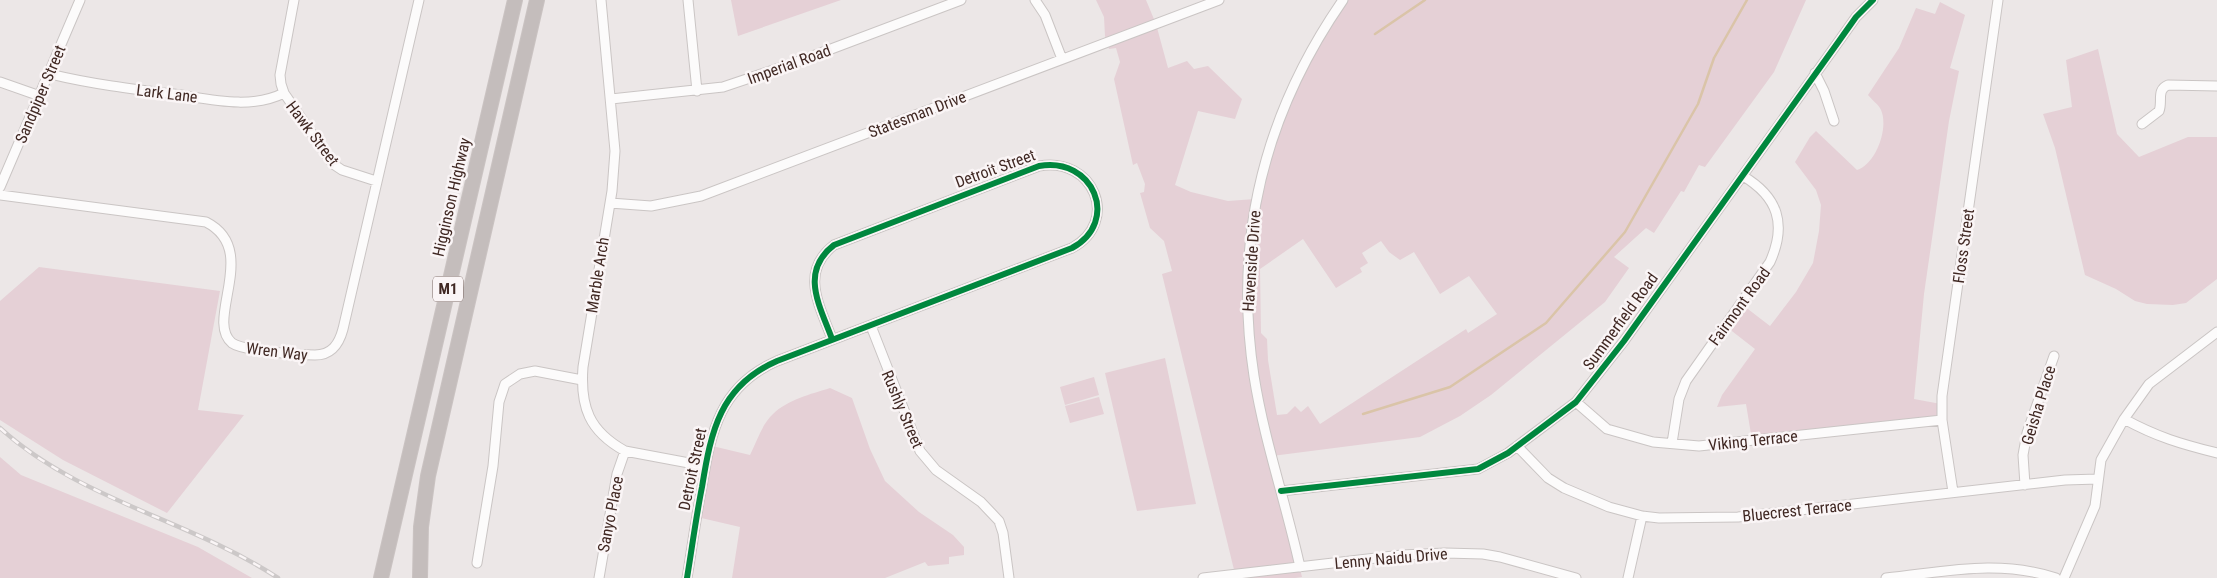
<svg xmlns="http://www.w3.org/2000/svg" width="2217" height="578" font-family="'Roboto Condensed',sans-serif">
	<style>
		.green { fill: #e5d0d6; fill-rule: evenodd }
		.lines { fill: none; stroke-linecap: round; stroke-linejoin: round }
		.stream { stroke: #dac4a8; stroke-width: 2.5 }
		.minor-casing { stroke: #cac5c4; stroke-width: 11 }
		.highway-casing { stroke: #cac3c2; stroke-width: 16 }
		.minor { stroke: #fcfbfb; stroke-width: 9 }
		.highway { stroke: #c4bdbc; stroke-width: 14 }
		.rail-casing { stroke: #ccc8c8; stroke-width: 4.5 }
		.rail { stroke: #faf5f6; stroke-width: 2.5; stroke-dasharray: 8; stroke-linecap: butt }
		.cycleway-casing { stroke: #faf5f6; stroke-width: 9 }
		.cycleway { stroke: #00873e; stroke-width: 6 }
		.labels { text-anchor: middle; stroke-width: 5; stroke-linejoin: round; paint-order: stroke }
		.shield { fill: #faf5f6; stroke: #786662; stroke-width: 1 }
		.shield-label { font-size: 15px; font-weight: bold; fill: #402823 }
		.street-label { font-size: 16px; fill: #402823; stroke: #faf5f6 }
	</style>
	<rect width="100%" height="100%" fill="#ece7e7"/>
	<path class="green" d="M731,0H841L738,36Z
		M1096,0H1146L1156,24L1168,68L1187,61L1194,69L1208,66L1242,99L1235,119L1198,111L1175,185L1191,192L1228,201L1255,199L1270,141L1342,0H1806L1774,72L1705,167L1699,165L1684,192L1681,191L1654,233L1646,228L1614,257L1629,268L1605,302L1491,395L1460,416L1420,437L1272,456L1302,577L1295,578H1236L1162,274L1172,271L1164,241L1150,228L1140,193L1144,192L1145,184L1137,163L1133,165L1114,79L1120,62L1116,48L1109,49L1105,36L1104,17ZM1303,239L1336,288L1362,272L1360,268L1368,263L1362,253L1381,241L1389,252L1400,260L1414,252L1440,294L1469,276L1497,314L1468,333L1466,329L1320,424L1308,406L1301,412L1295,406L1287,414L1277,415L1268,360L1267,339L1261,333L1260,269Z
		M1940,2L1965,15L1950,68L1959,71L1949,121L1924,294L1914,399L1941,404L1942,420L1752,440L1746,404L1717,407L1722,395L1755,349L1728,328L1744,306L1770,326L1796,292L1813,263L1819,231L1821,205L1816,190L1795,162L1810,137L1816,131L1857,170C1876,164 1889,128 1881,110C1879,105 1871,99 1868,95L1899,48L1916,8L1935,14Z
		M2098,49L2117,134L2139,157L2188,137H2217V279L2186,303L2173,305L2147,304L2135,301L2116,289L2085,275L2055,148L2043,114L2072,107L2066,60Z
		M39,267L220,291L198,410L244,415L167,513L63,460L0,420V301Z
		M1165,358L1196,504L1137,511L1105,373Z
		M1094,377L1099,395L1065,405L1060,387Z
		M830,388L852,398L870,449L885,481L919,512L953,535L964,547V555L949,557V564L928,566L925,562L885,578H732L740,527L697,517L708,445L750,455C757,441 762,424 773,414C787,400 811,394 830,388Z
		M1099,397L1104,414L1070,423L1065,406Z
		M0,457L21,475L198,547L252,578H0Z"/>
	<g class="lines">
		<path class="stream" d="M1375,34L1425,0
			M1363,414L1450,387L1546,323L1625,232L1698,104L1714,58L1747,0"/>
		<defs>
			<path id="minor" d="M294,0L280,75L281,84L284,93L333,164L342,170L376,181
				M601,0L615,151L612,191L583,367C580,407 589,431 625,451L705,466
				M688,0L697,91
				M1035,0L1045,15L1062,59
				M1815,73L1824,91L1834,121
				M50,74C91,84 132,89 174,94C209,99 250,110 284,93
				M0,82L40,96
				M611,99L723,87L794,63L961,0
				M2142,124L2159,111C2163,101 2156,90 2168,85L2217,86
				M0,187L80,0
				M0,195L206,222C261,250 204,320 232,343C243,351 300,355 315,355C332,355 339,344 343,329L419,0
				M610,203L651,206L701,196L1219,0
				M871,326L920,451L936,470L981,502L999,521L1003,533L1009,578
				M1576,402L1607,429L1653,442L1699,446L1942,420
				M2124,419C2157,437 2181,444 2217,453
				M1672,443L1679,399L1686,381L1770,262C1787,224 1778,197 1743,176
				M1517,446L1548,478L1564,488L1609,507L1642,516L1659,518L1738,517L2065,480L2098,479
				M2025,485L2023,455L2027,433L2054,356
				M1281,491L1478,469L1508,453L1576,402L1624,341L1839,41L1856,17L1873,0
				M1953,492L1942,420V396L1998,0
				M477,563L493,466L499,402L505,384L520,374L535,371L582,380
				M1300,567C1286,503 1264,440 1254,376C1233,239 1264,114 1343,0
				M599,578L617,474L625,451
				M687,578C692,548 696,517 702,487C711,431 720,386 777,361L1072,248C1121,221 1093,156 1039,166L834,245C799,272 820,306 832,339
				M1203,578L1402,555L1445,553L1483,554L1500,557L1576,578
				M1628,578L1642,516
				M1886,578C1945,572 1998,559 2056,578
				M2064,578L2095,506L2101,460L2124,419L2149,384L2217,332"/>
			<path id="highway" d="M381,578L515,0
				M420,578L421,527L428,476L537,0"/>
		</defs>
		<use href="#minor" class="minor-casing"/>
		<use href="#highway" class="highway-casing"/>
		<use href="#minor" class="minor"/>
		<use href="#highway" class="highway"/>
		<defs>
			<path id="rail" d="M0,428C79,500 190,520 278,578"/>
		</defs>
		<use href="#rail" class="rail-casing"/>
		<use href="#rail" class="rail"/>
		<defs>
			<path id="cycleway" d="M1281,491L1478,469L1508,453L1576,402L1624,341L1839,41L1856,17L1873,0
				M687,578C692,548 696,517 702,487C711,431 720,386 777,361L1072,248C1121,221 1093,156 1039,166L834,245C799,272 820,306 832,339"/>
		</defs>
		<use href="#cycleway" class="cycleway-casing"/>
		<use href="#cycleway" class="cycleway"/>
	</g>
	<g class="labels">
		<rect class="shield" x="433" y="276.5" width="30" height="25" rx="4"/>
		<g class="shield-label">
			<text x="448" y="294">M1</text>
		</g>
		<g class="street-label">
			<text transform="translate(789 64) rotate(-20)" y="6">Imperial Road</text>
			<text transform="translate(167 93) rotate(7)" y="6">Lark Lane</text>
			<text transform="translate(40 94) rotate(-67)" y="6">Sandpiper Street</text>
			<text transform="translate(917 114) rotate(-21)" y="6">Statesman Drive</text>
			<text transform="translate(313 133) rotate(53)" y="6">Hawk Street</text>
			<text transform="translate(995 168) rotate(-20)" y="6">Detroit Street</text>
			<text transform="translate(451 197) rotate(-77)" y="6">Higginson Highway</text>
			<text transform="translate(1963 246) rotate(-82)" y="6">Floss Street</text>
			<text transform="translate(1251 261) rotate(-86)" y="6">Havenside Drive</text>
			<text transform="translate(597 275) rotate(-81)" y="6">Marble Arch</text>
			<text transform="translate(1739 306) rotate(-54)" y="6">Fairmont Road</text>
			<text transform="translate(1620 321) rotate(-54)" y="6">Summerfield Road</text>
			<text transform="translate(277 351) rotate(7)" y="6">Wren Way</text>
			<text transform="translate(2038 405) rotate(-73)" y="6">Geisha Place</text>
			<text transform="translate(903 409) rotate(67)" y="6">Rushly Street</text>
			<text transform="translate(1753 440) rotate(-6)" y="6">Viking Terrace</text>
			<text transform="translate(692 469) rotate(-78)" y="6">Detroit Street</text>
			<text transform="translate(1797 510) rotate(-6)" y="6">Bluecrest Terrace</text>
			<text transform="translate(610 514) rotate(-79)" y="6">Sanyo Place</text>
			<text transform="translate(1391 558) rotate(-5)" y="6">Lenny Naidu Drive</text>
		</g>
	</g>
</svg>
